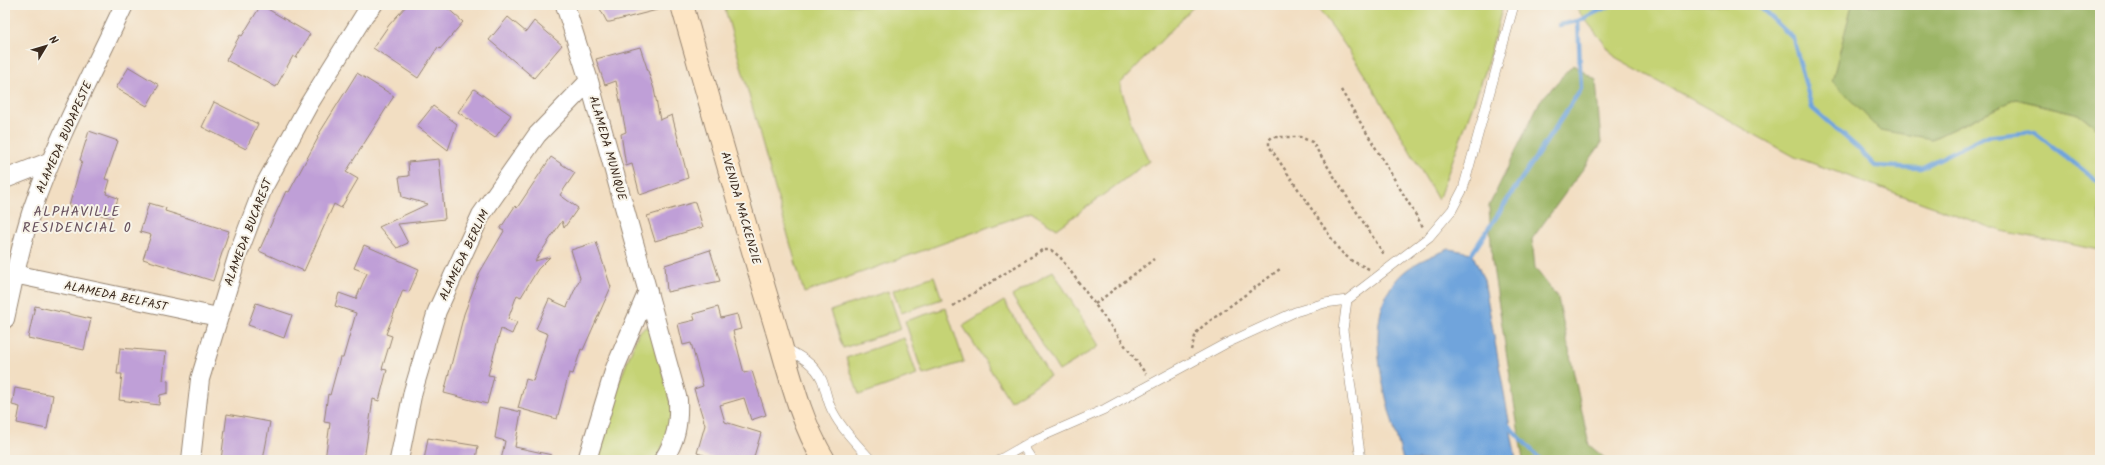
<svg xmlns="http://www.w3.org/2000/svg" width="2105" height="465" font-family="Kalam,sans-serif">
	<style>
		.green { fill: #c5d375; stroke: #807e4a }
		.forest { fill: #9cb566; stroke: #6c7042 }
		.water { fill: #6fa4dc; stroke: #55677d }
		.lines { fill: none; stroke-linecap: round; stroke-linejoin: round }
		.stream { stroke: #6fa4dc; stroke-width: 4.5 }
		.building { fill: #bf9fd7 }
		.service-casing { stroke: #968470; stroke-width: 10 }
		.minor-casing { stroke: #968470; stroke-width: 20 }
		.secondary-casing { stroke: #968470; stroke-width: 24 }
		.path { stroke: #968470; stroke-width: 2.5; stroke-dasharray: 3 3; stroke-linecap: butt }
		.service { stroke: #fff; stroke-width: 9 }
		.minor { stroke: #fff; stroke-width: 18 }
		.secondary { stroke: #fde5c4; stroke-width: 22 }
		.labels { text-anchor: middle; stroke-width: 4; stroke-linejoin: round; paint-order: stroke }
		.street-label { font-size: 12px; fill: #3b2a1e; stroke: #f7f3e8 }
		.quarter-label { font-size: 14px; letter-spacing: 1px; fill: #69535f; stroke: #f7f3e8 }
	</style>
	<rect width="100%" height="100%" fill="#f7f3e8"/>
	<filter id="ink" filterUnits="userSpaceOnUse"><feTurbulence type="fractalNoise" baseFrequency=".025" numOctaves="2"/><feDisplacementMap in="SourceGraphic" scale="8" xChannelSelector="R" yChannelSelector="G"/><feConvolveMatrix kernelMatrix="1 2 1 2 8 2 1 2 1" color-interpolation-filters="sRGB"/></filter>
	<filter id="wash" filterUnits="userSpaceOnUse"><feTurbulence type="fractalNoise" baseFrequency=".012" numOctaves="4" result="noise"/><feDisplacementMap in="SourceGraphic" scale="16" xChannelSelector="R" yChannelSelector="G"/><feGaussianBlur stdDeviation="0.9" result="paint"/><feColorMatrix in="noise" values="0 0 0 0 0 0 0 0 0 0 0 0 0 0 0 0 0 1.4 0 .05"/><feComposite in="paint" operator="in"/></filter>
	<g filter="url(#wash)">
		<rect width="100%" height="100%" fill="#f2dec2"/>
		<path class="green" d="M724,5H1195L1120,84L1132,126L1149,161L1057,229L1031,212L804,293Z
			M1316,5H1503L1485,72L1438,200C1400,134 1363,66 1316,5Z
			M1576,5H1852L1833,81L1932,139L2016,99L2079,114L2100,130V250L2001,231L1795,157L1615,57L1576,8Z
			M1053,271L1099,346L1059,371L1012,296Z
			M934,276L942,299L901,313L893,290Z
			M888,291L901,329L843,348L830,311Z
			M1004,301L1050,376L1010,401L963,326Z
			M946,308L964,362L923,375L905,321Z
			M646,327L652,328L674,418L658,458L653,460H597V452L617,388L639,331Z
			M904,338L917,375L859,395L846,358Z"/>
		<path class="forest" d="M1852,5H2100V130L2079,114L2016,99L1932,139L1880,130L1832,81Z
			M1573,65L1596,80L1601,144L1532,239L1535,268L1558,298L1589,445L1607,460H1523L1492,261L1489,206L1540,101Z"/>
		<path class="water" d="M1449,249L1472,253L1484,280L1516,460H1403C1389,407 1354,315 1404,272C1417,261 1434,255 1449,249Z"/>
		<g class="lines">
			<path class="stream" d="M1758,5L1793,38L1812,108L1858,148L1875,166L1921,168L1983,137L2034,132L2100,183
				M1559,25L1578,21L1611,5
				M1469,258L1581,89L1578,21
				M1506,423L1541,460"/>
		</g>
		<g id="blocks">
			<path class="building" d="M261,5L310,34L296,58L293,56L276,87L226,60L240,35L242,36Z
				M407,5H444L463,22L440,49L438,47L418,78L373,48L389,25Z
				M598,5H660L661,9L610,22H607Z
				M508,17L526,32L534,21L562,45L534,78L489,40Z
				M640,47L654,89L660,120L672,115L688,178L640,195L632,164L626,166L621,134L626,132L616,81L605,85L596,59Z
				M129,67L159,85L147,106L116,88Z
				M357,73L394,96L346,172L358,179L341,208L334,204L304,271L259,251L286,191L289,192L318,138L317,137Z
				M474,89L511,115L495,138L458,112Z
				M214,102L258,124L246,149L202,127Z
				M433,106L457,124L448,150L417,126Z
				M89,131L118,141L105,179L110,180L106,194L118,198L112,218L69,206L82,161L80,160Z
				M551,157L575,173L560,195L578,208L564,228L562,221L535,261L550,257L538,269L521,297L517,295L508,319L517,322L512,334L501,329L488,375L494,376L487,404L444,393L464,314L480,272L504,231L500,229L515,206L517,208Z
				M439,159L445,219L398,224L408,243L397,248L379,227L428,204L402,197L399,177L409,176L408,162Z
				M695,202L703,227L655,241L647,216Z
				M149,203L166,208L165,211L229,231L213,281L143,259L151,235L140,232Z
				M596,242L611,287L583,350L581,349L573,374L569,373L557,419L518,408L526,379L533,381L548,334L536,329L549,299L567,307L580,278L571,250Z
				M364,245L419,269L409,292L403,290L386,334L392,336L382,369L387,370L379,401L373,399L364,460H325L330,423L324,422L328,394L330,395L340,358H343L356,313L335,306L339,293L356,299L367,273L354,268Z
				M710,250L720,281L667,292L665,265Z
				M256,303L292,315L284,338L248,325Z
				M35,306L91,319L84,350L28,338Z
				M718,307L721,318L737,314L741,329L733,331L744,373L752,371L766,415L751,420L744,398L720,405L725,422L761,433L753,460H719L697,453L705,425L694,389L703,386L691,343L683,345L678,324L695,320L693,314Z
				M120,348L166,352L163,380L168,381V393L160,395L159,405L119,400L122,374H117Z
				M15,388L53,395L47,429L17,423L20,407L12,405Z
				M500,407L521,412L515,447L552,455L551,460H501L505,441L495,438Z
				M227,414L270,422L263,460H221Z
				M428,438L478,446L476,460H424Z"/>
		</g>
	</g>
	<g filter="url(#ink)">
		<use href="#blocks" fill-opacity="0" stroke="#968470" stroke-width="1"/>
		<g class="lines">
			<defs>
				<path id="service" d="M1347,300L1343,330L1361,460
					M785,348C800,356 815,364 822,380C826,390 827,402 833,412C842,430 858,445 871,460
					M1023,446L1032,460
					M999,460L1034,440L1105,409L1225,344L1295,312L1325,303L1347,300L1429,237L1452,210L1463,189L1514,5"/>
				<path id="minor" d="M565,5L589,81L678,400C679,424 676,441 663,460
					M5,179L51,161
					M14,274L218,317
					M5,319C13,283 20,246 32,210C56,140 93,72 124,5
					M191,460L200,379L238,254L263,188L309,104L365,14L373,5
					M399,460L413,391L437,311L481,215L537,135L589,81
					M587,460L615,368L648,291"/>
				<path id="secondary" d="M682,5C712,110 742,216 774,321C788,367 799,419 824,460"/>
			</defs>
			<use href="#service" class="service-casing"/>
			<use href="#minor" class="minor-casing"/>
			<use href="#secondary" class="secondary-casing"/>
			<path class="path" d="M1341,90L1423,227
				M1369,269L1352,261L1340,251L1269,146V140L1272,137H1300L1312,142L1385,256
				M1095,304L1154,259
				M953,306L1042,250H1051L1060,257L1146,374
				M1191,350L1196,333L1203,326L1280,269"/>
			<use href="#service" class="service"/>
			<use href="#minor" class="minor"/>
			<use href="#secondary" class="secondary"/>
		</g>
	</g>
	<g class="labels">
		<g class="street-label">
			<text transform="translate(64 137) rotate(-66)" y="4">ALAMEDA BUDAPESTE</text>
			<text transform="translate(608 148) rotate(74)" y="4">ALAMEDA MUNIQUE</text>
			<text transform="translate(741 208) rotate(74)" y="4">AVENIDA MACKENZIE</text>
			<text transform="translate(248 232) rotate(-69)" y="4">ALAMEDA BUCAREST</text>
			<text transform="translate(464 255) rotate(-64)" y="4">ALAMEDA BERLIM</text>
			<text transform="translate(116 296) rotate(12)" y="4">ALAMEDA BELFAST</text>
		</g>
		<g class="quarter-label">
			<text x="77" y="216">ALPHAVILLE<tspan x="77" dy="16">RESIDENCIAL 0</tspan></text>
		</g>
	</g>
	<rect width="2105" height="465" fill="none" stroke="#f7f3e8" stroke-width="20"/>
	<g transform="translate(46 46) rotate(52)" stroke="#f7f3e8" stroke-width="3" paint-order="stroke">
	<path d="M0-3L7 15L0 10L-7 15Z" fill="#3b2a1e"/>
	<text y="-6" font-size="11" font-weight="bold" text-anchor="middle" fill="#3b2a1e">N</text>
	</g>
</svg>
